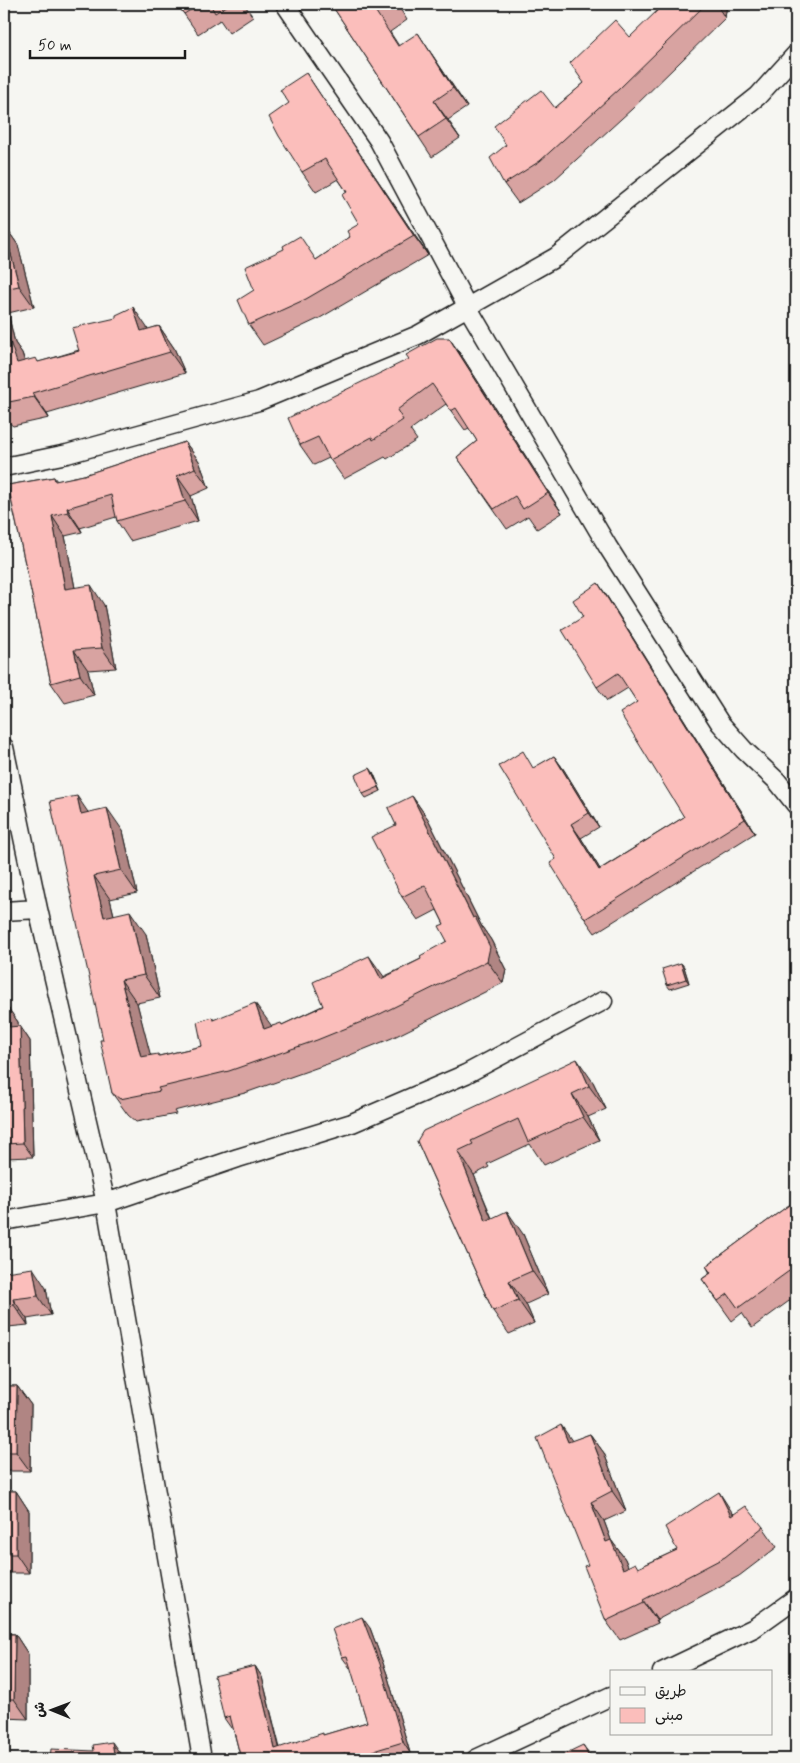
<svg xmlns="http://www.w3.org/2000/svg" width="800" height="1763" font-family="Mynerve,'Playpen Sans Arabic',sans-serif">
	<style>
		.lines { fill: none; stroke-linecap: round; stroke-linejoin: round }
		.minor-casing { stroke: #1c1c1c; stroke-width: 21 }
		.minor { stroke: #f6f6f2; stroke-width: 18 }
		.wall { fill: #d8a3a1; stroke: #1c1c1c }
		.shaded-wall { fill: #b08583; stroke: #1c1c1c }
		.building { fill: #fbbebb; stroke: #1c1c1c }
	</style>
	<rect width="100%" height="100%" fill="#f6f6f2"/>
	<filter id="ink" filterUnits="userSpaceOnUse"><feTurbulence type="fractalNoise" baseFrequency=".02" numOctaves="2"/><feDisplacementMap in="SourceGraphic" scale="10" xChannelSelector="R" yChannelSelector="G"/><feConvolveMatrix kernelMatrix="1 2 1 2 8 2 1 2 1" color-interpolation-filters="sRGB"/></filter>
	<g filter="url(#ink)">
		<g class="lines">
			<defs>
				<path id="minor" d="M285,4L379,141L468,308L608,547L720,723L744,750L777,781L796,805
					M4,467L67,454L259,401L418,335L556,257L758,96L796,54
					M4,747L38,909L106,1203L202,1759
					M4,911L38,909
					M4,1221L106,1203L238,1158L352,1123L466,1074L603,1001
					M662,1672L754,1628L796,1598
					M476,1759L611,1696"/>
			</defs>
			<use href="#minor" class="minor-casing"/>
			<use href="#minor" class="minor"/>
		</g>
		<path class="wall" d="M177,4H244L253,17L229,33L220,20L198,34Z
			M331,4H397L407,20L390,32L399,46L431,53L467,107L448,120L460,138L432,157Z
			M659,4H727L725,18L632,109L554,180L518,203L504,184L555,108L584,83L661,8L658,5Z
			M319,93L428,255L320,318L263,345L249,325L316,260L350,237L359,224L347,192L338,179L316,192L302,172Z
			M4,225L18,245L34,307L8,313L15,343L22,353L25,361L39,362L159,326L174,348L185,373L47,414L49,418L13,426L4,419Z
			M449,338L463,358L562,513L537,529L528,516L507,529L457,457L477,441L469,428L465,430L446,404L410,430L417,440L387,459L385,457L344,479L329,458L314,465L300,445L409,359Z
			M185,442L199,461L209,488L191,496L198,521L130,541L117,521L116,517L80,528L82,532L65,536L75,588L104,605L116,668L88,670L94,695L65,703L51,683L8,485L54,477L57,481L84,475Z
			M598,583L608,598L755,833L595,933L585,919L556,859L534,768L554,756L564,770L599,827L581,838L600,869L684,817L637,702L628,688L607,701L597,687L583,617Z
			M373,772L381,791L366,798L363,794Z
			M412,796L428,819L482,927L491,940L506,970L503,983L392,1038L333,1062L245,1093L174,1111L176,1114L136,1122L128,1115L112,1093L103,1040L88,812L123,831L137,893L110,899L114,915L146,934L160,998L137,1003L150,1055L159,1056L202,1046L212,1017L214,1020L271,1025L272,1026L282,1025L421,959L447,941L444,924L437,910L418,920L402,897L396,825Z
			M681,963L684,967L689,983L670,989L667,985Z
			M4,1008H8L18,1022V1026H20L30,1041L33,1157L4,1158Z
			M593,1082L606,1109L588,1117L599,1140L544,1165L530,1144L487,1164L489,1167L474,1175L492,1218L523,1234L548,1294L526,1304L534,1323L509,1334L493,1311L417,1141Z
			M796,1200V1296L752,1328L742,1313L732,1321L702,1279L710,1273L706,1266Z
			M4,1269L6,1272L46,1288L51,1315L27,1319L28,1325L8,1327L7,1362H4V1386H17L31,1405L30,1471H6V1491H16L29,1511V1573H4V1594Z
			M590,1434L604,1453L626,1511L604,1521L611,1540L625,1559L628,1567L638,1568L677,1550L732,1512L734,1514L763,1527L777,1547L739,1576L657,1620L658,1623L620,1640L606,1621L572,1441Z
			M370,1628L387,1674L410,1753L388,1759H241L233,1728H231L224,1718L255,1666L262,1677L280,1748L367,1722L351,1667L350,1668L342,1657Z
			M4,1633L15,1634L28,1654V1719L4,1718Z"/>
		<path class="shaded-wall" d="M716,4H727L725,18Z
			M418,33L431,53L467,107L453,88Z
			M306,73L319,93L428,255L414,236Z
			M434,101L448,120L460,138L446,119Z
			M4,225L18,245L34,307L19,286L4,227Z
			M133,307L148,329L156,353L141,331Z
			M4,308L8,313L15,343L22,353L32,385L17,363L4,334Z
			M159,326L174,348L185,373L170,352Z
			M449,338L463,358L562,513L548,493Z
			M32,393L47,414L49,418L34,397Z
			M185,442L199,461L209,488L195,468Z
			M177,476L191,496L198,521L185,501Z
			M67,508L80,528L82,532L68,512Z
			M52,516L65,536L79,609L65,589Z
			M598,583L608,598L755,833L745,819Z
			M91,585L104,605L116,668L102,648Z
			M74,650L88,670L94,695L80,675Z
			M554,756L564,770L599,827L589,813Z
			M370,768L373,772L381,791L379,787Z
			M77,796L92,818L81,814Z
			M412,796L428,819L482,927L491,940L506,970L503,983L487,961L473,918Z
			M107,808L123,831L137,893L121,870Z
			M571,824L581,838L609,884L599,870Z
			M94,876L110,899L120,940L104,917Z
			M130,911L146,934L160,998L144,975Z
			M369,956L385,978L381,979Z
			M681,963L684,967L689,983L686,979Z
			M121,980L137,1003L157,1080L141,1057Z
			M255,1003L271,1025L280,1052L264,1029Z
			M8,1008L18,1022L19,1041L9,1027Z
			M20,1026L30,1041L33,1157L23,1143Z
			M577,1059L593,1082L606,1109L589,1086Z
			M572,1094L588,1117L599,1140L583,1117Z
			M458,1151L474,1175L502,1244L486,1221Z
			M507,1211L523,1234L548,1294L532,1271Z
			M33,1268L46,1288L51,1315L38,1296Z
			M509,1281L526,1304L534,1323L518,1300Z
			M13,1299L27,1319L28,1325L14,1305Z
			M4,1321L8,1327L7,1362L4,1357Z
			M17,1386L31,1405L30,1471L16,1452Z
			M561,1425L575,1445L568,1442Z
			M590,1434L604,1453L626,1511L612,1491Z
			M4,1468L6,1471V1511L4,1508Z
			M16,1491L29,1511V1573L16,1554Z
			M719,1492L732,1512L745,1536L731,1516Z
			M591,1502L604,1521L611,1540L625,1559L637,1589L623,1569L606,1542Z
			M643,1600L657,1620L658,1623L644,1603Z
			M362,1617L370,1628L387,1674L410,1753L403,1742Z
			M15,1634L28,1654V1719L14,1699Z
			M255,1666L262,1677L282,1759L275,1749Z
			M112,1742L124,1759H115Z
			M583,1745L593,1759H590Z"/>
		<path class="building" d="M177,4H200L184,14Z
			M210,4H230L215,13Z
			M331,4H389L376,12L398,46L418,33L453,88L434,101L446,119L419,137Z
			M659,4H706L619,89L540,161L504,184L490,158L506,145L494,126L541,90L555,108L584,83L570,63L615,20L630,37L661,7L658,5Z
			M306,73L414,236L306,299L249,325L238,300L254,290L245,267L284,249L283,246L300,236L316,260L350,237L347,231L359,224L342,195L347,192L325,159L302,172L279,136L269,117L289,103L280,90Z
			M4,227L19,286L4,289Z
			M133,307L141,331L159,326L170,352L32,393L34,397L4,403V333L7,332L17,363L36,358L38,362L79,351L72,328L116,318V315Z
			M437,338H449L548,493L523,509L515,496L494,509L457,457L477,441L456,408L451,411L432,384L397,410L403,420L373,440L372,437L330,460L318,437L300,445L288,418L409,359L406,355Z
			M185,442L195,468L177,476L185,501L117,521L111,495L67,508L68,512L52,516L65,589L91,585L102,648L74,650L80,675L51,683L8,485L54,477L55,481L84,475Z
			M598,583L745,819L585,919L550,863L556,859L499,766L523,751L533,768L554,756L589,813L571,824L599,870L684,817L620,713L637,702L618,673L597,687L562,630L583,617L573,600Z
			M370,768L379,787L363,794L355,775Z
			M77,796L81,814L107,808L121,870L94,876L104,917L130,911L144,975L121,980L141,1057L158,1054L159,1056L202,1046L197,1022L212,1017L213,1020L255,1003L264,1029L281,1023L282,1025L323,1006L313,982L369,956L381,979L421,959L420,956L447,941L439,926L444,924L425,885L402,897L371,837L396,825L388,808L412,796L473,918L475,917L490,947L487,961L376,1016L317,1040L229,1071L158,1088L160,1091L120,1099L112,1093L100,1040H103L50,801Z
			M681,963L686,979L667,985L662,969Z
			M4,1008H8L9,1027L20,1026L23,1143L4,1144Z
			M577,1059L589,1086L572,1094L583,1117L528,1142L518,1119L471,1141L473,1144L458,1151L486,1221L507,1211L532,1271L509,1281L518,1300L493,1311L417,1141L423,1131Z
			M796,1200V1266L738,1308L728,1294L718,1301L702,1279L711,1273L706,1266Z
			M33,1268L38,1296L13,1299L14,1305L4,1306V1269L5,1272Z
			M4,1386H17L16,1452H4Z
			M561,1425L568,1442L590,1434L612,1491L591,1502L606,1542L611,1540L623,1569L635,1563L638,1568L677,1550L665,1527L719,1492L731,1516L746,1506L763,1527L725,1557L643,1600L644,1603L606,1621L584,1566L588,1565L537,1438Z
			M4,1491H16V1554H4Z
			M362,1617L380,1664L403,1742L347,1759L345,1753L326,1759H315L314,1755L299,1759H241L230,1716L224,1718L214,1676L255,1666L275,1749L323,1733V1735L367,1722L347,1656L342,1657L332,1629Z
			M4,1634H15L14,1699H4Z
			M112,1742L115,1759H50L51,1749L94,1751L93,1745Z
			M583,1745L590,1759H554Z"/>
	</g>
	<rect width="800" height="1763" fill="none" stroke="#f6f6f2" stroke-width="20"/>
	<rect x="10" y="10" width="780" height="1743" fill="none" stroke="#1c1c1c" stroke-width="2" filter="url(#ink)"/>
	<rect x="610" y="1670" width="162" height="65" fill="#f6f6f2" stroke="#9f9f9c"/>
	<rect x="620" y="1687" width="25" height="8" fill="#f6f6f2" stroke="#9f9f9c"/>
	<text x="655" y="1696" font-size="15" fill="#1c1c1c">طريق</text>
	<rect x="620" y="1708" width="25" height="15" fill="#fbbebb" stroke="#9f9f9c"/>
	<text x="655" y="1720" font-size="15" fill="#1c1c1c">مبنى</text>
	<g transform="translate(52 1710) rotate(271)" stroke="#f6f6f2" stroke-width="4" paint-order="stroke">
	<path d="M0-4L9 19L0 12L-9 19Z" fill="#1c1c1c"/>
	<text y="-8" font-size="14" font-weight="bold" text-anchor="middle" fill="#1c1c1c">ش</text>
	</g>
	<path d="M30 50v8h155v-8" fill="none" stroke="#1c1c1c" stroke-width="2.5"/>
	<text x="38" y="50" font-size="15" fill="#1c1c1c" stroke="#f6f6f2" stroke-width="4" paint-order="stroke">50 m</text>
</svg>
